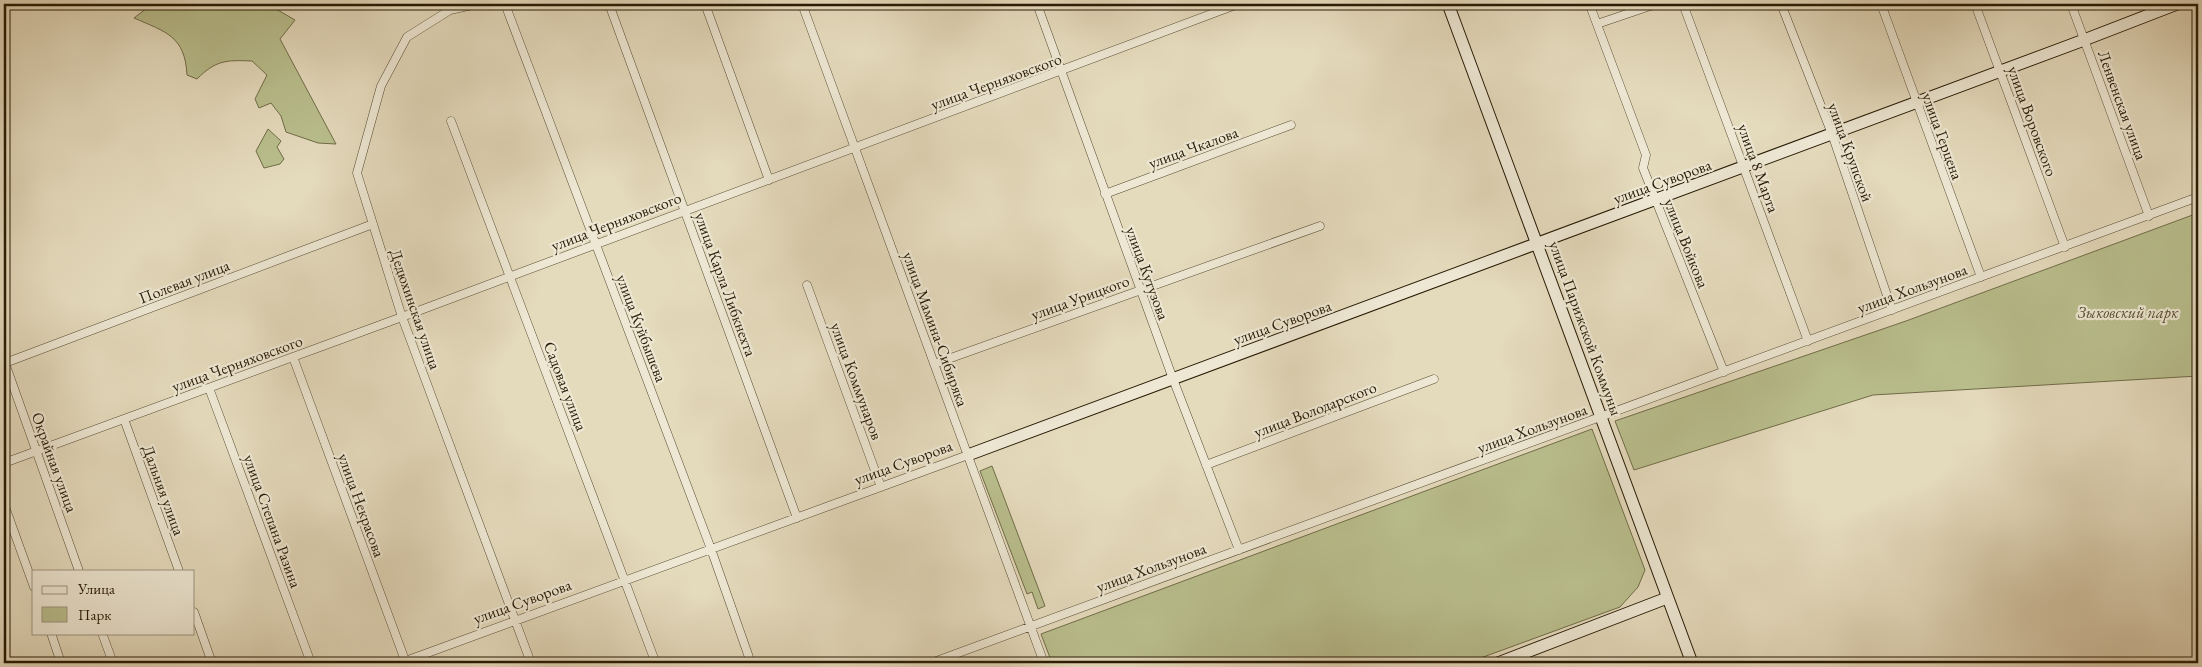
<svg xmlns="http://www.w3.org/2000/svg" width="2202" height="667" font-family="'EB Garamond',serif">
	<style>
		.green { fill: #b9be8d; stroke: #706c48 }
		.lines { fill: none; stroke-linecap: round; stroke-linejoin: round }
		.street-casing { stroke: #574a32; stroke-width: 9 }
		.secondary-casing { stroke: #281a04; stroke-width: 13 }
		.street { stroke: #ede7d3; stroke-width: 8 }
		.secondary { stroke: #ede7d3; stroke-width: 11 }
		.labels { text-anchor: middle; stroke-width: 4.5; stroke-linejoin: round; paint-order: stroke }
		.street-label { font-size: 16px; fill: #281a04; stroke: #ede7d3 }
		.park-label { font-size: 16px; font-style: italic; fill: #544b2d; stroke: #ede7d3 }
	</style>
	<rect width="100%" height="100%" fill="#e4dabc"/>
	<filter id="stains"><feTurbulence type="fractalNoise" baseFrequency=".004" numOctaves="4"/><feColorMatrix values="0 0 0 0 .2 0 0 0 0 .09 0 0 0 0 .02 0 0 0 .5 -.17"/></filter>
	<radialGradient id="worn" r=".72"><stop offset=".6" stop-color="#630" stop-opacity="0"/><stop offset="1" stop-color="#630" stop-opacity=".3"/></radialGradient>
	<path class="green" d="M152,4L269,5L295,20L280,39L336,144L318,143L286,132L281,116L271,103L259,108L255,99L267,75L252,61C226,60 216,60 197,79L187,75C185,36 166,32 134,18Z
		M268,129L281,141L277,147L284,159L280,164L264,168L256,151Z
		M2198,213V376L1873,395L1634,470L1615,421L1906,321Z
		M1592,429L1645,570L1638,587L1620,607L1467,663H1052L1041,634Z
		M992,466L1045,606L1038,609L1032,592L1027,594L980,471Z"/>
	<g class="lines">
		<defs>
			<path id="street" d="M477,4L450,10L407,37L381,86L357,173L402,317L531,663
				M505,4L711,549L751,663
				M609,4L797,518
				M705,4L769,180
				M802,4L1044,663
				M1037,4L1173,379L1239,550
				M1683,4L1808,341
				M1781,4L1832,134L1892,310
				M1881,4L1981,277
				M1975,4L2065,247
				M2071,4L2149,216
				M1592,11L1646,155L1643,168L1724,372
				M1597,24L1656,4
				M451,121L655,661
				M1105,194L1291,125
				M807,285L881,487
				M293,357L406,663
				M934,364L1320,226
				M209,388L311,663
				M124,419L179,571
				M4,463L402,317L1238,4
				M1206,465L1434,379
				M4,504L34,587
				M79,571L5,363L373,224
				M194,612L212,663
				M51,633L61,663
				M102,633L113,663
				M400,663L968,455
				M931,663L2198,197"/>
			<path id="secondary" d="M1448,4L1692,663
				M968,455L2084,40L2177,4
				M1498,663L1667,598"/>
		</defs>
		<use href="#street" class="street-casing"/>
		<use href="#secondary" class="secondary-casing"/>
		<use href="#street" class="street"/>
		<use href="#secondary" class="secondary"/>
	</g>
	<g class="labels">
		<g class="street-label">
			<text transform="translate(996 81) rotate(-20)" y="6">улица Черняховского</text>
			<text transform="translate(2123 105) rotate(70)" y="6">Ленвенская улица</text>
			<text transform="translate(2033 121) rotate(70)" y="6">улица Воровского</text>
			<text transform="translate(1943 136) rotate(70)" y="6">улица Герцена</text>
			<text transform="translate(1193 147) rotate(-20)" y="6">улица Чкалова</text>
			<text transform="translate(1851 152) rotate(70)" y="6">улица Крупской</text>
			<text transform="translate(1759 168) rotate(70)" y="6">улица 8 Марта</text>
			<text transform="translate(1662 181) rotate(-20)" y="6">улица Суворова</text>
			<text transform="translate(616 221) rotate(-21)" y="6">улица Черняховского</text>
			<text transform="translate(1687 243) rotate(68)" y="6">улица Войкова</text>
			<text transform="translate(1148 273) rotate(70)" y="6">улица Кутузова</text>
			<text transform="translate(184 281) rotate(-21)" y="6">Полевая улица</text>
			<text transform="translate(726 284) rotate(70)" y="6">улица Карла Либкнехта</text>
			<text transform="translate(1912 288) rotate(-20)" y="6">улица Хользунова</text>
			<text transform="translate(1080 297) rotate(-20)" y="6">улица Урицкого</text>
			<text transform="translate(416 309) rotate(71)" y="6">Дедюхинская улица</text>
			<text transform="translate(1282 322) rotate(-20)" y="6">улица Суворова</text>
			<text transform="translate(642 328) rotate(69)" y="6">улица Куйбышева</text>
			<text transform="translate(1586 328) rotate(70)" y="6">улица Парижской Коммуны</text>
			<text transform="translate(936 329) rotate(70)" y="6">улица Мамина-Сибиряка</text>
			<text transform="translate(237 363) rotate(-20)" y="6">улица Черняховского</text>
			<text transform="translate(857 381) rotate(70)" y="6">улица Коммунаров</text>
			<text transform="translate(566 386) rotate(69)" y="6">Садовая улица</text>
			<text transform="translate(1315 409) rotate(-21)" y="6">улица Володарского</text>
			<text transform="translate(1532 428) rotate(-20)" y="6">улица Хользунова</text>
			<text transform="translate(55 462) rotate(70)" y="6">Окрайная улица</text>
			<text transform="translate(903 462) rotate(-20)" y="6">улица Суворова</text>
			<text transform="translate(164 490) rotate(70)" y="6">Дальняя улица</text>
			<text transform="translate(362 505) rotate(70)" y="6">улица Некрасова</text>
			<text transform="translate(273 521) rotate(70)" y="6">улица Степана Разина</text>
			<text transform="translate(1151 567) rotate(-20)" y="6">улица Хользунова</text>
			<text transform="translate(522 601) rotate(-20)" y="6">улица Суворова</text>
		</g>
		<g class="park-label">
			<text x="2128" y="318">Зыковский парк</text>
		</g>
	</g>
	<rect width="2202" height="667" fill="none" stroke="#e4dabc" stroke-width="20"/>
	<rect x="5" y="5" width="2192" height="657" fill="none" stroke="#281a04" stroke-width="2.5"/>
	<rect x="10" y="10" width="2182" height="647" fill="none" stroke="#281a04"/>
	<rect x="32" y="570" width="162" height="65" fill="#ede7d3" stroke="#9e9580"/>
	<rect x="42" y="586" width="25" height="8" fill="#ede7d3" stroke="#9e9580"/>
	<text x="78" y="594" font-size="15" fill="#281a04">Улица</text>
	<rect x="42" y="607" width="25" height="15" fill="#b9be8d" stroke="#9e9580"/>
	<text x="78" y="620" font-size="15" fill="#281a04">Парк</text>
	<rect width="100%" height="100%" filter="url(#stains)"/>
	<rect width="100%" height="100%" fill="url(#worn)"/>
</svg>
